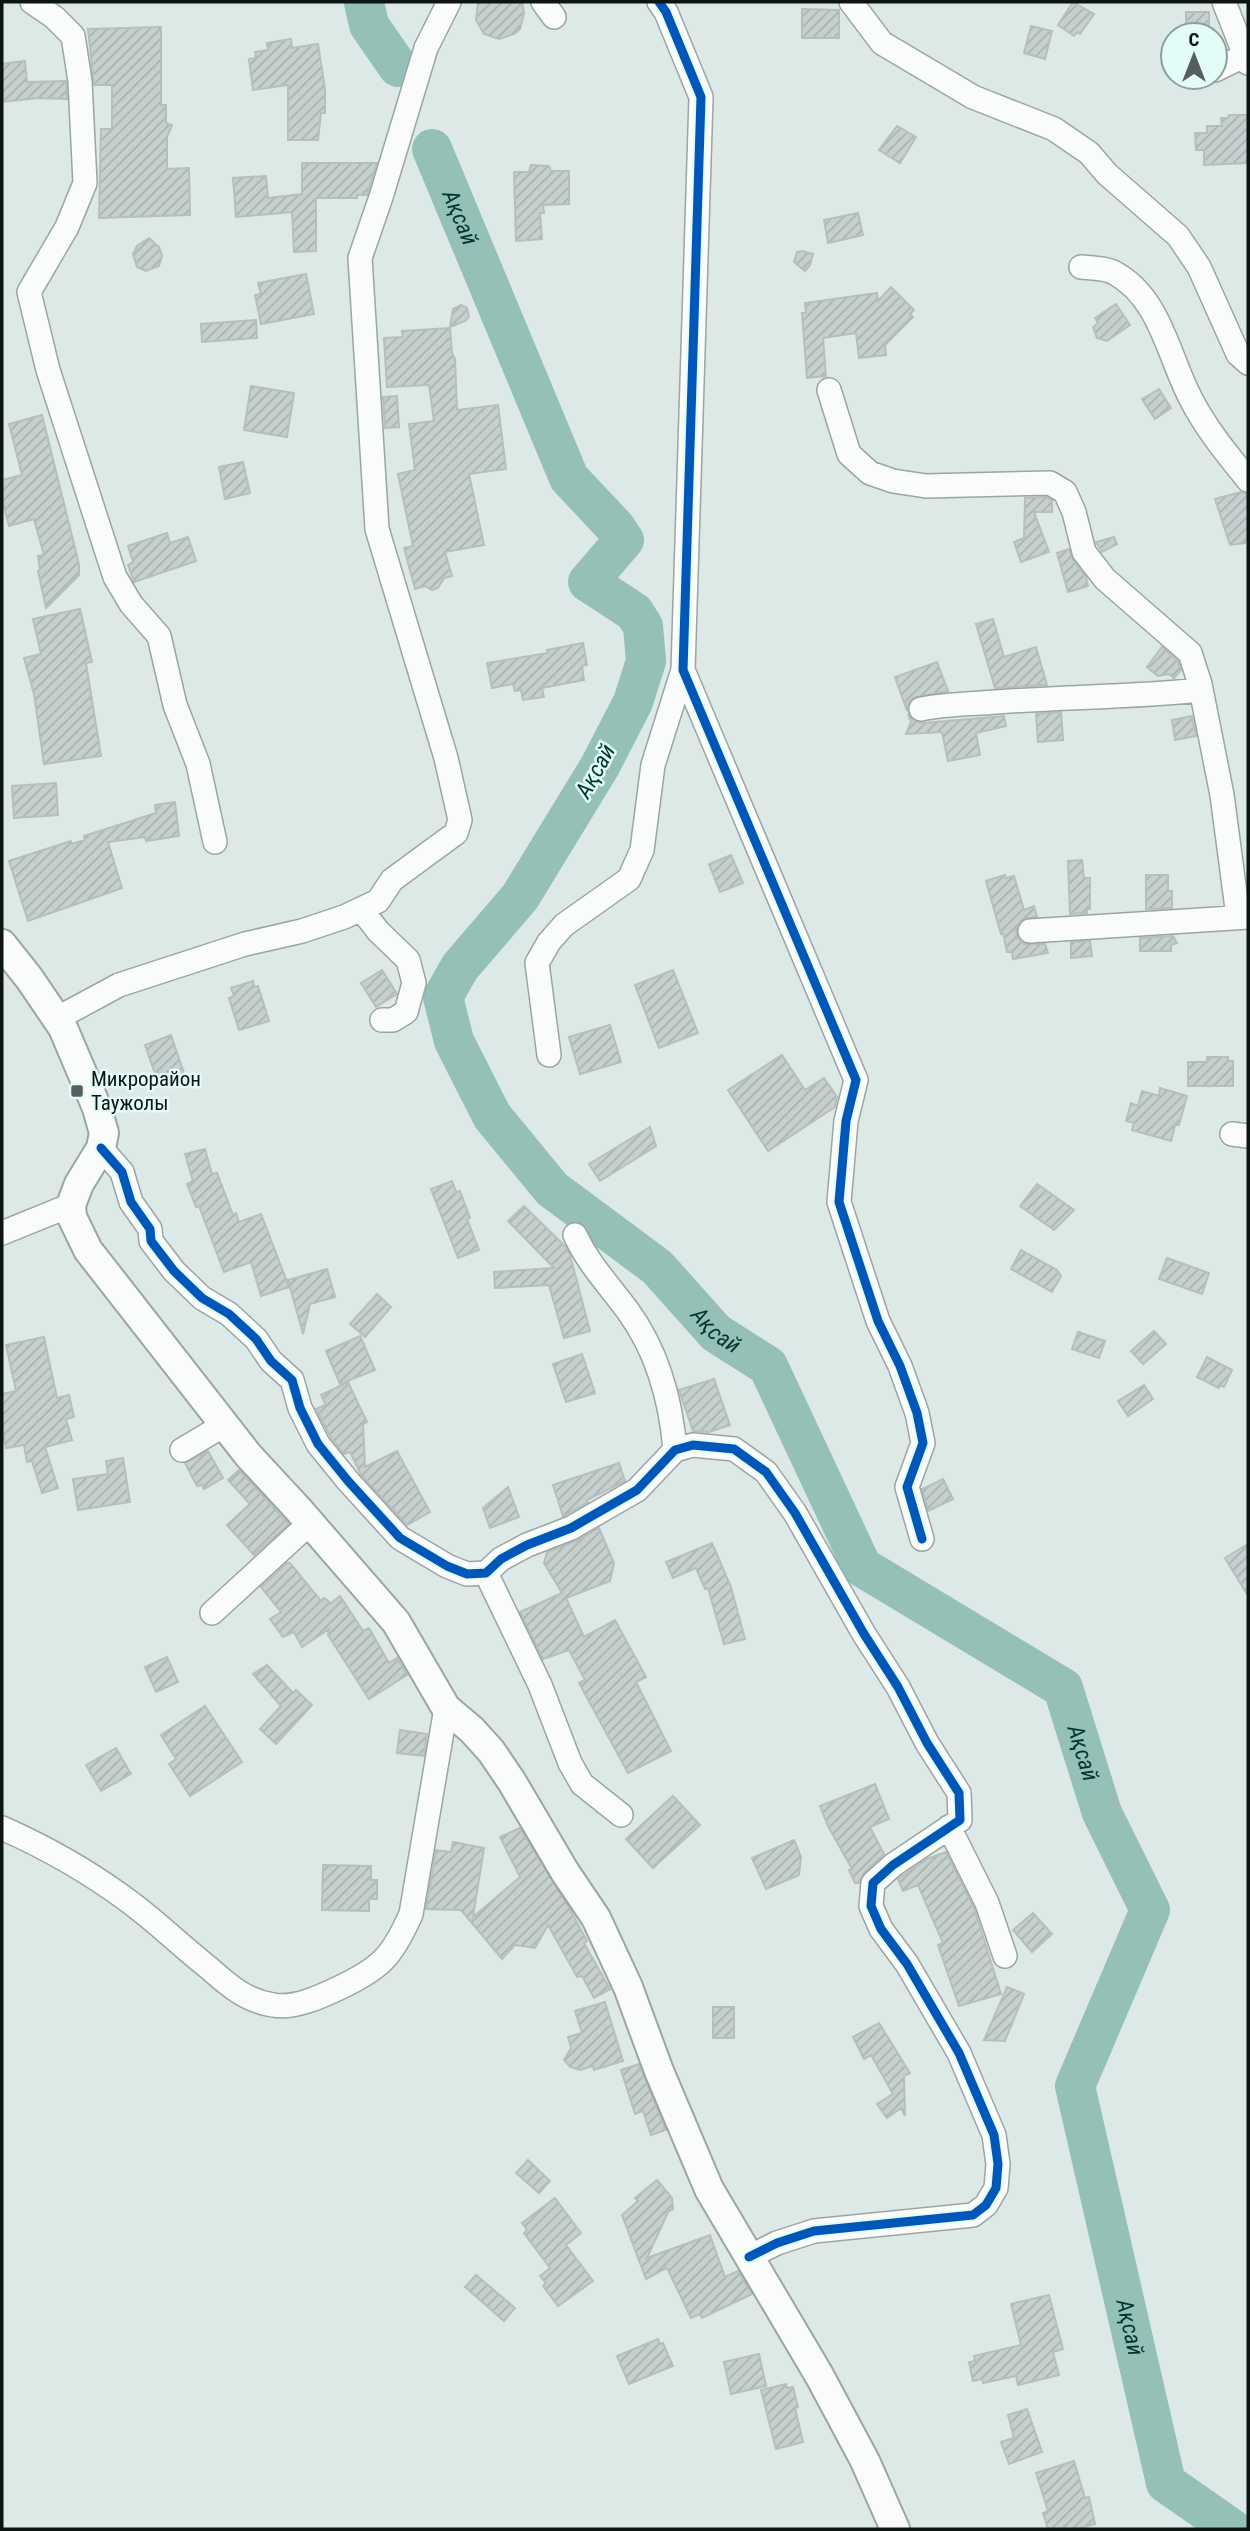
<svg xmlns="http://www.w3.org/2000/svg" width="1250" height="2531" font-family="'Roboto Condensed',sans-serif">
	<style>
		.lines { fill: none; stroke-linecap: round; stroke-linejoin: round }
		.river { stroke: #95c0b8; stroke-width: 40 }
		.building { fill: url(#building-hatch); stroke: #b5bfbd; stroke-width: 2 }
		.minor-casing { stroke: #9ba5a3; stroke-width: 26 }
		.tertiary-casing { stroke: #9ba5a3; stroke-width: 32 }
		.minor { stroke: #fafcfb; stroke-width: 23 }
		.tertiary { stroke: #fafcfb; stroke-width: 28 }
		.cycleway-casing { stroke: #e3fcf7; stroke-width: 13 }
		.cycleway { stroke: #0057b8; stroke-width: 9 }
		.poi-dot { fill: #555f5e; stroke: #e3fcf7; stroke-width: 2.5 }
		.labels { text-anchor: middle; stroke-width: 5; stroke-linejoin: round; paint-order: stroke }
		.poi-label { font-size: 21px; fill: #0d1514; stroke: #e3fcf7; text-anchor: start }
		.water-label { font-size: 23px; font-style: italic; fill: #003730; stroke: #e3fcf7 }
	</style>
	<defs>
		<pattern id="building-hatch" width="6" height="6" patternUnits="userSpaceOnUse" patternTransform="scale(1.75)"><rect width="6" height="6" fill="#c6d0cf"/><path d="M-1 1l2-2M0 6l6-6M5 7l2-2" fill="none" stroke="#a9b2b1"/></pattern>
	</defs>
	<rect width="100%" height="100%" fill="#dce9e6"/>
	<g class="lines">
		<g class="river">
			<path d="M364,2L369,25L398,67"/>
			<path id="s1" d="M432,149L569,478L616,528L624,540L588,582L634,612L643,626L646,661L633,702L600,766L520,897L460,967L443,997L454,1041L492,1116L552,1189L657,1267L716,1333L768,1366L862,1567L1063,1688L1102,1813L1150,1910L1075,2086L1166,2483L1232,2529"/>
		</g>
	</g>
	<path class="building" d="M478,2H522L524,13L520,29L514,34L499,39L484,34L476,20Z
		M1073,2L1094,14L1080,34L1077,32L1074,36L1058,25Z
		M802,9L839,10V38H802Z
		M1186,12H1209V35H1186Z
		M1031,26L1052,31L1045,59L1024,53Z
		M161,27V105H166V123L172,125L167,137V169L189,168L190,215L99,218L101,129H112V85H94L88,29Z
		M291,39L292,48L318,44L325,89V113H321L318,140H288V85L253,90L249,59L256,58L255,52L268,50L267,43Z
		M25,61L27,82L66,81L67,99L39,98L2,102V64Z
		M1229,115H1248V163L1204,165V150H1196L1195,133H1207V126H1222L1221,118H1228Z
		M897,126L916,137L900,163L879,150Z
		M302,163H377L367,195H357V198H316V251L294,252L292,212L236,217L233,178L266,176L268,198L302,194Z
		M531,165L549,166L551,171H569V204L543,205L544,213H540L542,239L516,241L514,172H529Z
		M858,213L863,235L828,243L824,220Z
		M149,238L159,247L162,256L159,266L146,271L137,267L133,254L137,246Z
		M802,251L813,254L810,265L805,271L794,262L797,252Z
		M306,274L314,314L261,324L255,295L261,294L258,283Z
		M891,287L914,310L910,314L913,317L885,345L886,355L859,358L856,333L823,338L826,376L807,378L802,313H806L805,303L877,293L878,301Z
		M1116,304L1130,325L1107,341L1097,338L1093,327L1098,323L1095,318Z
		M461,305L467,308L469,317L465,321L450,327L453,309Z
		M256,320L257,338L202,342L201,324Z
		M450,328L452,353L455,359L457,410L498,405L506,469L469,474L484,545L445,552L452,576L444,578L438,588L432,590L425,586L415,589L404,548L413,546L398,474L415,470L409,424L434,421L429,385L387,387L384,338L403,337L402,331Z
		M251,386L294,393L287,437L244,430Z
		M1159,389L1171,408L1155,419L1142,399Z
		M397,396L399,427L385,428L383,397Z
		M42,415L79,564V575L46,608L38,571L40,569L38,556L44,555L34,519L9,526L2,499V480L22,475L9,424Z
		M243,462L250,493L225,499L219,467Z
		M1241,492L1248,494V536L1245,543L1230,545L1215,499Z
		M1046,497L1052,500V512H1034L1049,552L1021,562L1014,542L1024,538L1025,498Z
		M167,533L170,543L188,537L196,561L134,582L128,565L133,562L128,546Z
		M1114,537L1117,544L1102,552L1096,542Z
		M1069,549L1073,560L1086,577L1088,586L1068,592L1057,553Z
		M80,609L92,662L86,663L101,756L44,764L34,694L24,658L41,654L33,619Z
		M993,619L1004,657L1036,647L1047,685L995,688L976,624Z
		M583,643L587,665L582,666L584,680L542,688L544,697L523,700L521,690L515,691L513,684L492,688L487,663L548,653L547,650Z
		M1162,647L1178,661L1181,670L1174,678L1169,674L1158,676L1147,667Z
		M937,662L948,691L913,698L908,704L907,711L895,677Z
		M1061,712L1063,740L1038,742L1036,714Z
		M908,714L916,722L923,723L1004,716L1006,726L976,733L980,755L948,761L942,732L906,734L911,722Z
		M1192,716L1196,736L1175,740L1172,720Z
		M56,783L58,815L14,818L12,786Z
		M175,802L179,836L146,841L145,837L108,842L122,888L28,921L9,861L71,841L72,844L85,840L84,836L156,813L155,805Z
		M731,855L743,883L720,892L709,864Z
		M1082,860L1084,878H1090V909H1087V913L1070,914L1068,861Z
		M1005,875L1006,878L1014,876L1024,910L1034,906L1037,917L1023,919L1018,924L1016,931L1018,938L1024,944H1045L1048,953L1013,959L1012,952H1007L1003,933L1001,934L986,881Z
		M1146,875H1168V891H1172V908L1146,909Z
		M1173,936L1177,943L1171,945V951H1140V938Z
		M1090,941L1092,956L1071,958V942Z
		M382,970L397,994L376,1007L361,983Z
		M673,970L698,1033L659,1048L635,985Z
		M253,981L254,987L258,986L269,1021L239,1030L229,998L234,996L231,988Z
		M610,1025L621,1062L580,1074L569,1037Z
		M171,1035L185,1076L159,1085L145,1045Z
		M782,1055L805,1090L824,1078L837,1097L835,1107L768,1151L728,1090Z
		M1207,1057H1228V1061H1233V1086H1188V1062H1207Z
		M1160,1088L1187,1096L1179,1125H1175L1171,1141L1132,1130L1134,1123L1126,1121L1131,1103L1138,1106L1142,1091L1159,1096Z
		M650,1127L656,1146L600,1181L589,1164Z
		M205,1149L212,1174L217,1173L233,1215L236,1213L239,1222L261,1214L289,1287L261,1296L251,1262L224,1272L199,1206L196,1207L187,1184L193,1181L185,1154Z
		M452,1181L456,1192L460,1191L470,1218L467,1219L479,1250L458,1258L431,1189Z
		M1037,1184L1074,1210L1054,1230L1020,1206Z
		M524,1206L566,1247L570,1255L590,1331L564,1338L549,1285L495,1288L494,1272L554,1268L508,1221Z
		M1021,1250L1057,1270L1061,1276L1052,1292L1011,1269Z
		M1167,1258L1209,1273L1202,1294L1159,1279Z
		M327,1269L335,1297L310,1304L303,1334L288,1280Z
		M377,1294L391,1307L365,1337L350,1324Z
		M1154,1331L1166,1344L1143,1364L1131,1351Z
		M1078,1332L1105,1341L1099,1358L1072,1349Z
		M360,1336L375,1370L340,1384L326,1351Z
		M44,1337L57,1398L69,1395L74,1417L66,1419L72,1440L45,1447L58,1488L42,1493L32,1461L27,1462L24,1445L6,1448L2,1429V1394L16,1391L6,1345Z
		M582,1354L595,1393L566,1402L553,1364Z
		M1207,1357L1232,1370L1224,1387L1220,1385L1219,1388L1197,1377Z
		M714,1379L730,1425L709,1432L693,1431L679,1390Z
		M348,1382L367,1422L363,1424L365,1467L397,1451L430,1512L407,1525L361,1475L350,1452L344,1454L330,1436L316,1409L326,1405L321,1395Z
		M1144,1385L1153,1399L1128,1416L1118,1401Z
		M208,1451L223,1478L204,1489L202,1485L197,1486L185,1463Z
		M123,1458L130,1502L78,1510L73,1479L108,1474L106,1461Z
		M619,1463L625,1481L587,1500L588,1502L563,1516L553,1485Z
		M239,1470L289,1524L254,1555L227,1525L250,1504L228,1480Z
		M943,1479L953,1499L928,1511L922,1489Z
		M508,1487L519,1517L490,1528L483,1508Z
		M599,1528L614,1563L610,1581L566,1598L584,1637L615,1620L646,1677L636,1682L671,1751L628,1773L579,1683L585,1680L569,1650L543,1659L520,1612L562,1593L544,1563L547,1552L576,1541Z
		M712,1543L731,1587L745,1639L724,1644L708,1588L705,1589L696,1568L673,1578L666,1562Z
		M1248,1544V1596L1225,1558Z
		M287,1563H290L321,1601L324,1598L331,1603L340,1596L363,1631L369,1628L389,1663L397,1658L407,1675L369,1699L328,1635L329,1629L302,1647L294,1632L283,1637L270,1619L281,1612L261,1587Z
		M167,1657L178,1682L156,1692L145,1667Z
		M267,1665L293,1693L296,1690L312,1705L276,1744L260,1729L281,1706L253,1674Z
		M205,1706L242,1762L190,1796L169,1764L176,1759L161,1735Z
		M400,1730L427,1734L424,1756L397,1753Z
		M116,1748L131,1774L101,1791L86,1765Z
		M875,1784L889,1819L870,1827L884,1854L864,1873L859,1883H855L849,1870L852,1869L828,1826L820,1806Z
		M673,1796L700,1825L653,1868L626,1839Z
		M520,1828L568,1906L587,1941L584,1943L610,1989L594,1998L582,1976L577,1977L548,1925L535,1948L515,1945L502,1959L461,1910L426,1909L436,1850L451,1852L453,1842L484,1848L473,1917L520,1877L500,1837Z
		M794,1840L801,1857L799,1875L766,1889L752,1858Z
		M946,1852L974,1908L1001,1994L959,2006L938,1945L943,1943L918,1885L903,1891L898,1879L927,1859Z
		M323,1865L371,1866V1880H377V1899H369V1911L322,1910Z
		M1033,1913L1052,1934L1032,1952L1013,1930Z
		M1007,1987L1024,1994L1005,2041L984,2040Z
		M605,2002L623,2061L594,2070L593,2066L580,2070L570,2067L564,2060L571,2048L568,2037L582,2033L575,2011Z
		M713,2007H734V2038H713Z
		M879,2023L910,2073L904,2076L905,2116L901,2108L887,2118L877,2104L893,2094L871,2055L864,2059L853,2037Z
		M639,2064L666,2130L651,2135L643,2111L635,2114L621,2070Z
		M528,2160L550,2181L539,2193L516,2173Z
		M657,2180L672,2198L673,2209L668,2212L647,2258L710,2235L725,2277L738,2271L752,2294L702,2318L700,2314L691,2318L668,2270L666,2268L646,2279L622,2215L638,2201L635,2198Z
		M555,2198L581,2233L566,2245L593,2281L558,2306L543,2286L546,2283L540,2276L550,2268L524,2233L527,2230L522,2223Z
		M476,2275L515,2308L504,2321L465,2287Z
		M1049,2295L1063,2349L1053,2352L1059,2375L1018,2385L1016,2376L983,2383L982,2379L973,2381L969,2362L975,2361L974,2356L1021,2345L1011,2304Z
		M658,2339L660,2344L663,2343L673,2366L629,2384L617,2356Z
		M759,2354L766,2386L731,2394L724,2362Z
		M786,2384L787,2388L793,2387L798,2407L795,2408L803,2442L776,2449L761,2390Z
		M1027,2409L1042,2452L1009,2464L1001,2442L1014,2438L1008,2415Z
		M1074,2461L1085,2498L1089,2497L1095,2524L1077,2529H1048L1043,2513L1048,2511L1036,2473Z"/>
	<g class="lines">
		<defs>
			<path id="minor" d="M32,2L54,17L73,36L80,81L85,183L67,227L29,292L48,370L115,577L131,604L159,636L175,705L198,764L215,842
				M543,2L554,17
				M659,2L666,12L701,97L683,670L856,1080L846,1121L839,1202L878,1321L900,1366L917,1413L923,1443L907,1487L922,1539
				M851,2L882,43L973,97L1054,129L1089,153L1107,174L1178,236L1199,267L1238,354L1248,363
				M1224,2L1248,63
				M1215,70L1248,54
				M1081,267C1091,268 1104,268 1113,272C1161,297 1168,357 1192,401C1207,430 1228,455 1248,480
				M829,390L849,454L870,473L893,481L926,486L1050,483L1065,492L1074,512L1084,552L1105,579L1190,653L1200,684L1222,795L1238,916
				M921,709C946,704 971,704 996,702C1064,697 1133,697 1201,690
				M361,909L378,931L408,960L414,983L406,1012L393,1020H382
				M1030,931L1248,917
				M56,1019L119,985L245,944L302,931L344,917L378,901L392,880L456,833L460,820L446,758L377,529L360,258L381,197L426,48L449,2
				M549,1055L537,963L549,942L564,925L629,879L642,850L653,765L683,670
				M1232,1134L1248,1136
				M101,1148L122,1172L131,1202L150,1229L151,1241L174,1271L202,1298L229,1314L256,1339L271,1361L292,1380L300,1408L318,1444L348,1481L400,1538L447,1566L467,1574L486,1573L501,1559L527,1545L571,1528L637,1490L675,1450L693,1445L734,1449L766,1472L795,1513L864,1634L898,1687L927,1743L959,1793L960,1820L893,1865L873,1883L871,1906L881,1929L907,1964L959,2053L994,2135L998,2164L996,2188L986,2205L973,2215L814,2231L777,2243L749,2257
				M2,1233L71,1205
				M575,1235C589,1265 609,1285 628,1311C657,1351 671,1401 675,1450
				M182,1450L224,1425
				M486,1573L540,1685L570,1763L582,1784L621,1815
				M212,1613L311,1522
				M949,1827L987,1903L1005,1956
				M2,1828C45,1847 89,1872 127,1900C156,1921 181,1946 209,1968C228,1985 246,2001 273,2005C294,2009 320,1997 339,1988C381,1968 392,1957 411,1914L446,1708"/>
			<path id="tertiary" d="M2,944L29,978L63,1028L97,1108L104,1133L101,1148L79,1184L71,1205L72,1217L88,1250L248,1455L298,1509L396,1622L446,1708L472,1730L491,1751L512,1782L565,1872L596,1918L628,1987L659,2071L709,2189L819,2375L865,2461L895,2529"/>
		</defs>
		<use href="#minor" class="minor-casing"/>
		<use href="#tertiary" class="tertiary-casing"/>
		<use href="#minor" class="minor"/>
		<use href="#tertiary" class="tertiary"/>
		<defs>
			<path id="cycleway" d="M659,2L666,12L701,97L683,670L856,1080L846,1121L839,1202L878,1321L900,1366L917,1413L923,1443L907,1487L922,1539
				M101,1148L122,1172L131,1202L150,1229L151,1241L174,1271L202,1298L229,1314L256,1339L271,1361L292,1380L300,1408L318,1444L348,1481L400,1538L447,1566L467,1574L486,1573L501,1559L527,1545L571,1528L637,1490L675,1450L693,1445L734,1449L766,1472L795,1513L864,1634L898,1687L927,1743L959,1793L960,1820L893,1865L873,1883L871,1906L881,1929L907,1964L959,2053L994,2135L998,2164L996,2188L986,2205L973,2215L814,2231L777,2243L749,2257"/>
		</defs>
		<use href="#cycleway" class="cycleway-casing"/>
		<use href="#cycleway" class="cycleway"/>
	</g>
	<rect class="poi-dot" x="70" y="1084" width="14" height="14" rx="3.5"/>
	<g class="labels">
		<g class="poi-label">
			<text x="91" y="1086">Микрорайон<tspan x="91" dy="24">Таужолы</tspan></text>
		</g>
		<g class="water-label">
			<text dy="8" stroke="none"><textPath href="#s1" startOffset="74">Ақсай</textPath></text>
			<text transform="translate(595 771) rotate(-61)" y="8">Ақсай</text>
			<text dy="8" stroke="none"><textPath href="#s1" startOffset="1438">Ақсай</textPath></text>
			<text dy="8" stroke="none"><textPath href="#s1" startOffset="2026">Ақсай</textPath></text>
			<text dy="8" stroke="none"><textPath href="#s1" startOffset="2636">Ақсай</textPath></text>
		</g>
	</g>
	<rect width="1250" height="2531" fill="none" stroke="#0d1514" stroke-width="7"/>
	<g transform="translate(1194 56)"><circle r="33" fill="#e3fcf7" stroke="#8da09c" stroke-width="2"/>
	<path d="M0-5L12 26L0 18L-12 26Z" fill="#555f5e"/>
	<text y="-10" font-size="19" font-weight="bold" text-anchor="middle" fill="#0d1514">С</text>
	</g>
</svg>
